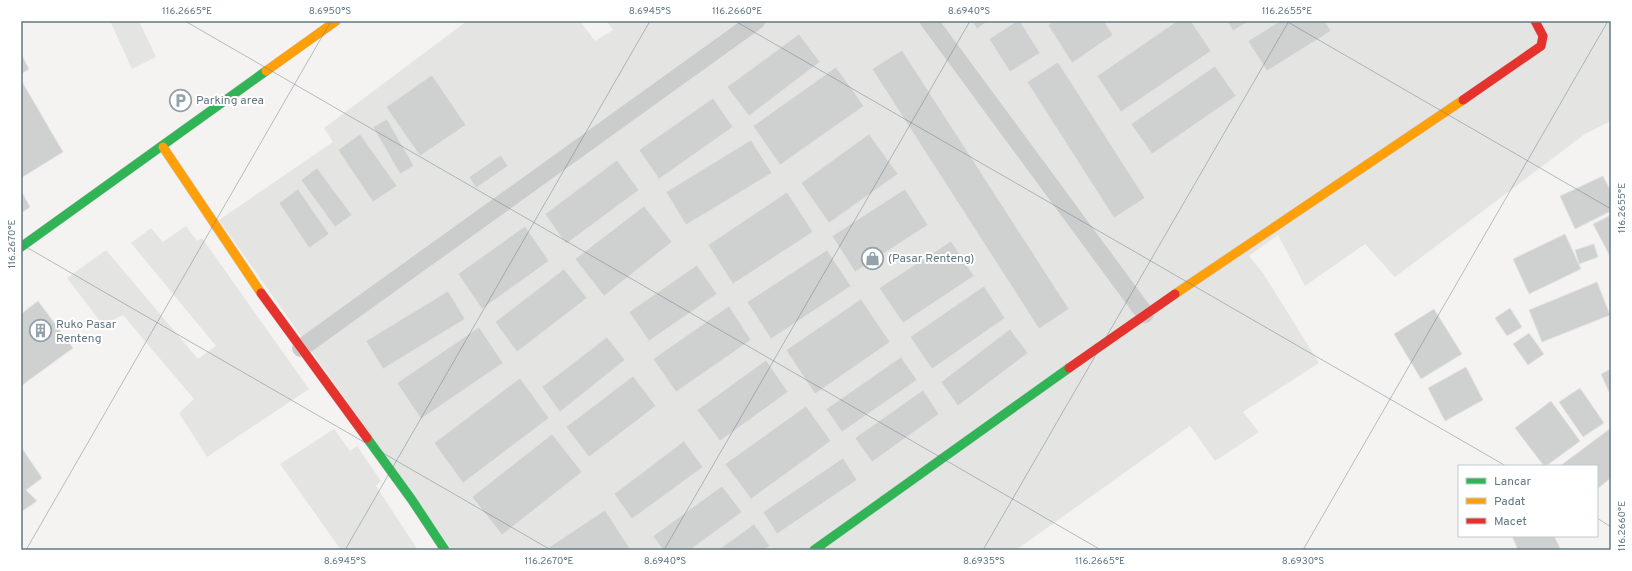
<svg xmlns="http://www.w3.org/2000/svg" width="1632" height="571" font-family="Overpass,sans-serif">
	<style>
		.built { fill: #e4e5e3 }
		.building { fill: #cfd0d0; stroke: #e2e2e1 }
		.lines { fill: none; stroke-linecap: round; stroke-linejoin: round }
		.fast-casing { stroke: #d0d1d1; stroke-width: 10 }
		.slow-casing { stroke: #d0d1d1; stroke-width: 10 }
		.jam-casing { stroke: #d0d1d1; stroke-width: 10 }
		.lane { stroke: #cbcccc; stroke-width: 18 }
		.fast { stroke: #30b455; stroke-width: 9 }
		.slow { stroke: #ff9f0a; stroke-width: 9 }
		.jam { stroke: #e5322d; stroke-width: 9 }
		.ticks { fill: none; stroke: #617884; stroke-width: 1; stroke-opacity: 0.45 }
		.labels { text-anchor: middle; stroke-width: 4; stroke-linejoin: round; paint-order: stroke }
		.poi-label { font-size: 12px; fill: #617884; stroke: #fff; text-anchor: start }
		.neatline { fill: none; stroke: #617884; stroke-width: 1.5 }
		.ticks-label { font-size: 10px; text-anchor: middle; fill: #617884 }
	</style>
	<rect width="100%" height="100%" fill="#f4f3f1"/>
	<path class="built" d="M110,21H139L156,57L132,69Z
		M467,21H580L595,41L613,30L607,21H1611V121L1585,134L1395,277L1365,244L1305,286L1278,235L1249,256L1263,273L1319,363L1243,412L1259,432L1215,461L1190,426L1016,550H452L219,220L333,142L324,128Z
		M186,226L197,241L202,238L309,389L207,457L179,413L194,399L123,315L103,325L67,278L106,250L198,359L216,346L131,243L151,228L163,242Z
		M334,429L350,451L357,446L381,481L376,486L418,550H341L280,464Z"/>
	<path class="building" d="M972,21H988L977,29Z
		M1017,21H1020L1040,53L1010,72L989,39Z
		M1054,21H1104L1113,35L1072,63L1048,25Z
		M1177,21H1191L1211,51L1121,112L1097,76Z
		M1227,21H1249L1233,31Z
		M1280,21H1325L1331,31L1267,71L1248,41Z
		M799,34L820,62L749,116L727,87Z
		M902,50L1069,309L1039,329L872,69Z
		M21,54L29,69L21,74Z
		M1058,62L1145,198L1114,218L1027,82Z
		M1215,66L1236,96L1152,154L1131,124Z
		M836,67L864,106L780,165L753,126Z
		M432,75L466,125L420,156L386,107Z
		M21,80L63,152L21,178Z
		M713,98L733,127L659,179L639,150Z
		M387,119L414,166L400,174L373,127Z
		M360,134L397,186L373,202L338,150Z
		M869,134L898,174L829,223L801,183Z
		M751,140L772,173L686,225L666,192Z
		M501,155L508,166L476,188L469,177Z
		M617,160L639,190L566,244L545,214Z
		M317,168L352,215L335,227L301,180Z
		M1603,176L1611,192V211L1575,229L1560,196Z
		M298,189L329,234L309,248L279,203Z
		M905,189L928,225L855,272L832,236Z
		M21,191L30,207L21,213Z
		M787,192L813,232L733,284L708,245Z
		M644,206L672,242L604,296L575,259Z
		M1611,215V258L1593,224Z
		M525,226L549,261L482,309L458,274Z
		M1565,234L1581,269L1529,294L1513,259Z
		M951,241L974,276L903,323L879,288Z
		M1594,244L1598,257L1579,264L1575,250Z
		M827,250L851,286L771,339L747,302Z
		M697,265L717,294L649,341L629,312Z
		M564,269L587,298L517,352L495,322Z
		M1597,282L1610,315L1542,342L1529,310Z
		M984,286L1005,318L932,369L910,337Z
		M448,291L465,319L383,369L366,341Z
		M861,299L890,342L815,394L786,350Z
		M38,301L73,348L21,386V314Z
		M729,306L751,340L676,392L653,359Z
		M1510,308L1522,327L1507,336L1495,318Z
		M1434,309L1462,354L1421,379L1394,334Z
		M479,327L503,363L421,419L397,383Z
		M1010,329L1028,353L958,406L941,382Z
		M1529,333L1544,354L1528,365L1513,344Z
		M607,337L625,360L560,412L542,387Z
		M901,357L917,380L842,432L826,409Z
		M766,360L788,392L720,441L697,410Z
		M1466,367L1483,400L1445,421L1428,388Z
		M1611,369V396L1601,374Z
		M633,376L656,406L589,457L566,427Z
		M520,378L549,418L463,483L434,443Z
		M1580,388L1604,423L1583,437L1559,402Z
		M923,390L939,414L872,462L855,438Z
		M1551,401L1580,441L1546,466H1544L1515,428Z
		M806,406L831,441L751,499L725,464Z
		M1611,428V478L1597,489V466H1560Z
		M552,434L582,472L502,535L472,497Z
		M684,441L703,467L632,519L614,494Z
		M21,447L42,478L26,490L37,501L21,512Z
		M843,458L857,480L777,534L763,512Z
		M722,486L742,512L690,550H663L653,536Z
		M605,510L631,550H545Z
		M754,524L770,546L764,550H718Z
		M1512,536H1554L1561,550H1518Z"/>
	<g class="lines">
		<defs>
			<path id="fast" d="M21,247L266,71
				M367,438L412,500L445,550
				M814,550L1069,368"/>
			<path id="slow" d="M266,71L336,21
				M163,147L261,293
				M1175,294L1463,100"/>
			<path id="jam" d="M1463,100L1541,46L1543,36L1535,21
				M261,293L367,438
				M1069,368L1175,294"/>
		</defs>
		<use href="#fast" class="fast-casing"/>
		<use href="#slow" class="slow-casing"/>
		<use href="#jam" class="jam-casing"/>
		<path class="lane" d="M929,21L1145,314
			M301,348L756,21"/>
		<use href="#fast" class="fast"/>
		<use href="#slow" class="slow"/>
		<use href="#jam" class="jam"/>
	</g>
	<path class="ticks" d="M185,21L1101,550M735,21L1506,466M1286,21L1611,209M21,244L551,550M1597,518L1611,527M26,550L331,21M345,550L650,21M664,550L970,21M983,550L1289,21M1303,550L1608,21"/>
	<defs>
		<symbol id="parking-ring" viewBox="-11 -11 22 22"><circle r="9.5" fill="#fff" stroke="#94a3aa" stroke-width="1.5"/><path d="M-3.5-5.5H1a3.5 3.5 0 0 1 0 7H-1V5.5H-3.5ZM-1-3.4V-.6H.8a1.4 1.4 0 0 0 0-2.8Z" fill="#94a3aa"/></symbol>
		<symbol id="shop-ring" viewBox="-11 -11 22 22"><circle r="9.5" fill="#fff" stroke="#94a3aa" stroke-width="1.5"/><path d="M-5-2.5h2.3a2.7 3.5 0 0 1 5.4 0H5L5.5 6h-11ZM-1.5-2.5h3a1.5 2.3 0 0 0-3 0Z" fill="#94a3aa"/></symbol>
		<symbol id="building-ring" viewBox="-11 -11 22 22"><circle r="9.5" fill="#fff" stroke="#94a3aa" stroke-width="1.5"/><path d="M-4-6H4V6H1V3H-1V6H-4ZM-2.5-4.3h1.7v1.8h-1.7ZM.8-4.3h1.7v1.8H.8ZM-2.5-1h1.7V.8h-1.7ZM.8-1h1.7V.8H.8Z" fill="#94a3aa"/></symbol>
	</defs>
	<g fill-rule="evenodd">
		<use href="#parking-ring" x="168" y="88" width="25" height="25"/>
		<use href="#shop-ring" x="860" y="246" width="25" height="25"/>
		<use href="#building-ring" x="28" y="318" width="25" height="25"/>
	</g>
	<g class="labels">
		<g class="poi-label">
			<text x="196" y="104">Parking area</text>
			<text x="888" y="262">(Pasar Renteng)</text>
			<text x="56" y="328">Ruko Pasar<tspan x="56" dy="14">Renteng</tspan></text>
		</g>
	</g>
	<rect width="1632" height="571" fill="none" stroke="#ffffff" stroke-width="44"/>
	<rect x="1458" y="465" width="140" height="72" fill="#ffffff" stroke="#c0c9ce"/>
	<rect x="1466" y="478" width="20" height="6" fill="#30b455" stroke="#c0c9ce"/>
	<text x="1494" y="485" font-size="12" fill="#617884">Lancar</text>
	<rect x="1466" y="498" width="20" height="6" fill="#ff9f0a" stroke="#c0c9ce"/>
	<text x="1494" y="505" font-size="12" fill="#617884">Padat</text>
	<rect x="1466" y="518" width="20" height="6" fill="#e5322d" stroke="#c0c9ce"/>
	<text x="1494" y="525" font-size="12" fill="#617884">Macet</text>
	<rect x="22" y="22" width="1588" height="527" class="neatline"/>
	<g class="ticks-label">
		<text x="187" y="14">116.2665°E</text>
		<text x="330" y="14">8.6950°S</text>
		<text x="650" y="14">8.6945°S</text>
		<text x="737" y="14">116.2660°E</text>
		<text x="969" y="14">8.6940°S</text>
		<text x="1287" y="14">116.2655°E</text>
		<text transform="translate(1621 208) rotate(-90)" y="4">116.2655°E</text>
		<text transform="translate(11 244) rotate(-90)" y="4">116.2670°E</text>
		<text transform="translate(1621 526) rotate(-90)" y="4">116.2660°E</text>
		<text x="345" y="564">8.6945°S</text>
		<text x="549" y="564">116.2670°E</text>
		<text x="665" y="564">8.6940°S</text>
		<text x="984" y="564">8.6935°S</text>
		<text x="1100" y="564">116.2665°E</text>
		<text x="1303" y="564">8.6930°S</text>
	</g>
</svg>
